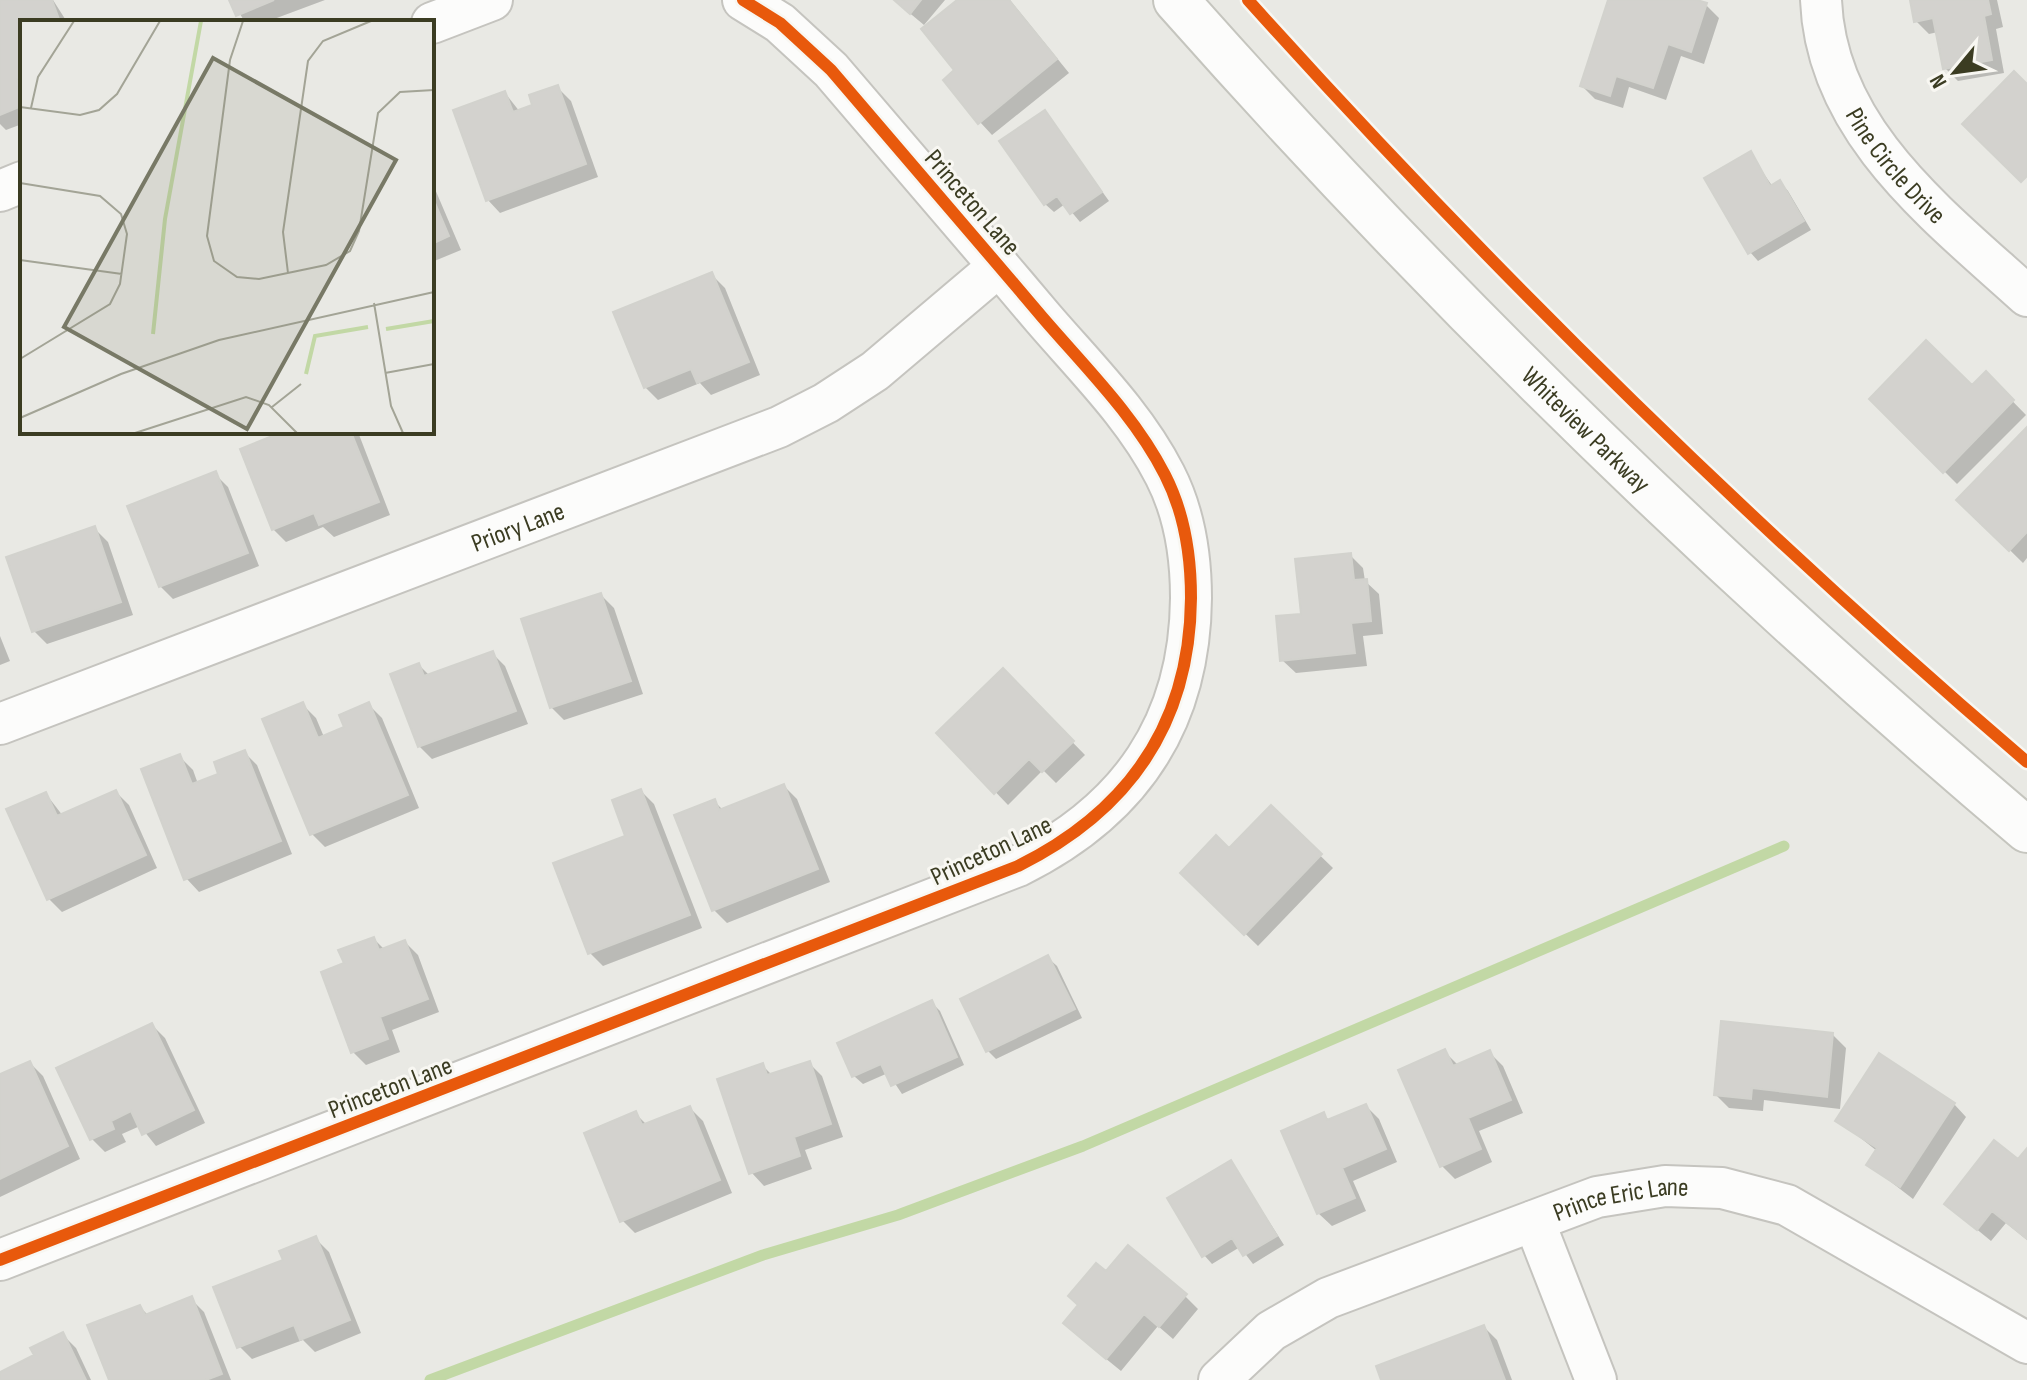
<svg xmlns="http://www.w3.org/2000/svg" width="2027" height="1380" font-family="'Sofia Sans Condensed',sans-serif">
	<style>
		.shadow { fill: #0003 }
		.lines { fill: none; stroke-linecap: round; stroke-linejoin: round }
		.stream { stroke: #c2d8a5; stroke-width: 11 }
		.building { fill: #d3d2ce; stroke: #d2d2cd; stroke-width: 2 }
		.street-casing { stroke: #c5c4bf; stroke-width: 44 }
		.secondary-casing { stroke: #c5c5be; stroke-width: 48 }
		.street { stroke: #fcfcfb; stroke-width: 40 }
		.secondary { stroke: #fcfcfb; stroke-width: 44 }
		.cycleway-casing { stroke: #f8f7f2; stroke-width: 17 }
		.cycleway { stroke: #e8590c; stroke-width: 12 }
		.labels { text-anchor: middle; stroke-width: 6; stroke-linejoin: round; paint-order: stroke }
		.street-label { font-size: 26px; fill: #3b3c22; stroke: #f8f7f2 }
		.inset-river { fill: none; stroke: #c2d8a5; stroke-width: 4 }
		.inset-road { fill: none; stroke: #a3a496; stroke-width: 2 }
		.view { fill: #787966; fill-opacity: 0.15; stroke: #787966; stroke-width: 4 }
		.inset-edge { fill: none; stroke: #3b3c22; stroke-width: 4 }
	</style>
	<rect width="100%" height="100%" fill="#e9e9e4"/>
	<path class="shadow" d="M0,0H53L67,22H22V124L6,130L0,124Z
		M231,0H325L266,22H245Z
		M894,0H945L924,25Z
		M960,0H1010L1069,73L992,135L980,122L957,71Z
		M1610,0H1691L1706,5L1719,18L1704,64L1681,56L1666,100L1629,87L1623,108L1595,99L1582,86Z
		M1912,0H1997L2003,27L1996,29L2004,73L1958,81L1945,68L1938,32L1929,34L1916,21Z
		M558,88L571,101L598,177L500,213L487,199L505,93L520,112L535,106Z
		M1045,112L1109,201L1080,222L1065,204L1054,212L1045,204Z
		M1750,154L1773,187L1780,182L1788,191L1811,230L1758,261L1750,252Z
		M432,182L461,250L432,262Z
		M712,275L725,288L760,375L711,395L700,383L658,400L645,387Z
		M1986,374L2026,415L1957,484L1872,399L1972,388Z
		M2027,430V558L2023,563L1959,500Z
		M288,432H358L390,515L334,537L323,527L286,542L273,529Z
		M215,474L228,487L259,566L173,599L160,586Z
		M95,529L108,542L133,615L47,644L34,631Z
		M1350,555L1363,568L1365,581L1379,594L1383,634L1363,636L1367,666L1296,673L1282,660L1303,616Z
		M601,595L614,608L643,694L564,720L551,707Z
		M0,636L10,661L0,665Z
		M492,653L505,666L528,724L432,759L419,746V665L430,676Z
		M1003,671L1085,755L1056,783L1043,770L1008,805L939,733Z
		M303,705L316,718L324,737L347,728L369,705L382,718L419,808L325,847L312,834Z
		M244,752L257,765L292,854L199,892L186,878L180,757L193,770L198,784L221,775Z
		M784,786L797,799L830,882L727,923L714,910V801L723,810Z
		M641,791L654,804L702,928L603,966L590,953Z
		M116,792L129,805L157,868L62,912L49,899L46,794L63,816Z
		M1271,808L1333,868L1258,946L1183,873L1229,851Z
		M374,939L385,950L405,942L418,955L439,1012L392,1030L400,1052L366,1065L353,1052L346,964Z
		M1048,958L1057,966L1082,1018L996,1059L988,1051Z
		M932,1003L940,1011L964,1065L902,1094L888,1073L863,1084L854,1076Z
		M152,1025L165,1038L205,1123L156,1146L140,1126L122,1134L126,1142L105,1152L92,1139Z
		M1833,1035L1846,1048L1840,1109L1764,1100L1763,1111L1729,1108L1716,1095Z
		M1445,1052L1459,1066L1490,1053L1503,1066L1523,1113L1479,1131L1492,1162L1455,1179L1442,1166Z
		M30,1063L43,1076L80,1159L0,1197V1076Z
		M809,1063L822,1076L843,1137L805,1150L812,1169L764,1186L751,1172L762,1065L773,1076Z
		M1954,1104L1966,1117L1913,1199L1869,1165L1877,1151L1838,1120Z
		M1366,1106L1379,1119L1397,1162L1353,1181L1366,1211L1332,1226L1318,1213L1324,1115L1330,1121Z
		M690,1108L703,1121L732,1193L635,1233L622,1220L636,1114L647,1125Z
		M2027,1151V1240L2006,1223L1991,1241L1946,1204L2018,1162Z
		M1231,1162L1284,1245L1253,1264L1240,1247L1212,1264L1204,1255Z
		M316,1239L329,1252L361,1333L315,1352L303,1340L252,1359L239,1346L285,1262Z
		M1106,1274L1185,1296L1198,1309L1173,1339L1158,1326L1121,1371L1078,1336Z
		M191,1299L204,1312L231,1380H111L140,1307L149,1316Z
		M1484,1327L1497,1340L1512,1380H1383Z
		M63,1335L76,1348L91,1380H0V1374L36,1356Z"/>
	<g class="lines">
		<path class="stream" d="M430,1380L763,1255L898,1215L1083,1146L1784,846"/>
	</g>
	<path class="building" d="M0,0H52L60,22H22V77L17,79L22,106L0,115Z
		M229,0H274L236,16Z
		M894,0H921L910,14Z
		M957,0H1009L1057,59L978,124L943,80L954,70L921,29Z
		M1608,0H1697L1707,3L1691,52L1668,44L1653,88L1616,76L1610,96L1580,86Z
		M1910,0H1988L1991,14L1984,16L1992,60L1943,69L1933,18L1914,22Z
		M2014,71L2027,84V176L2021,182L1962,124Z
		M558,85L586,164L486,201L453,110L505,91L513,112L532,105L529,95Z
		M1045,110L1102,192L1070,214L1057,196L1044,205L999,141Z
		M1751,151L1770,186L1780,180L1804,221L1748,254L1704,178Z
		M432,196L449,236L432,244Z
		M712,272L749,362L697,383L691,369L644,388L613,312Z
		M1926,340L1972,385L1986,371L2014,400L1943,473L1869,399Z
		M2027,427V532L2009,551L1956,500Z
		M282,432H351L379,502L319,525L314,513L272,530L240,449Z
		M216,471L248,553L159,587L127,506Z
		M95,526L121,602L32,632L6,557Z
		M1351,553L1354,580L1367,579L1371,621L1351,623L1355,653L1280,661L1276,616L1301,614L1295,559Z
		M601,593L631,681L550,708L521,619Z
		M493,651L516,711L418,747L390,674L419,663L424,676Z
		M1003,668L1074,741L1042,772L1029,759L994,794L936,733Z
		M303,702L318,738L344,727L339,715L369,702L408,795L310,835L262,719Z
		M245,750L281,841L184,880L141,769L180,754L192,784L218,774L214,762Z
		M784,784L818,869L712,911L674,815L715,799L719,810Z
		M641,789L690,915L588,954L553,863L625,836L612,800Z
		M116,790L146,855L47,900L6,809L46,792L57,816Z
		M1271,805L1322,854L1244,935L1180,873L1216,835L1229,848Z
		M374,937L379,950L405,940L428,999L380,1017L388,1039L351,1053L321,972L344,963L338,950Z
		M1048,955L1075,1009L986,1052L960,999Z
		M932,1000L957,1057L891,1086L881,1064L852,1077L837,1043Z
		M1721,1021L1833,1033L1827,1097L1752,1088L1751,1099L1714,1095Z
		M152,1023L194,1110L142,1135L131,1111L111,1121L114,1129L90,1140L56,1068Z
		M1445,1049L1453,1066L1490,1050L1511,1100L1468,1118L1481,1149L1440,1167L1398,1070Z
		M1879,1053L1955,1103L1900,1187L1866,1165L1877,1148L1835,1121Z
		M30,1061L68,1146L0,1179V1074Z
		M810,1061L831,1124L794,1137L800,1156L749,1174L717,1079L763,1063L767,1075Z
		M1366,1104L1386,1149L1342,1168L1355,1198L1317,1214L1281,1131L1324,1112L1327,1120Z
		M690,1106L720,1180L620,1222L584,1133L636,1111L642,1125Z
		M1994,1140L2018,1159L2027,1148V1239L1992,1211L1977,1230L1944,1204Z
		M1231,1160L1277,1236L1243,1256L1232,1238L1202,1257L1167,1198Z
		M316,1236L350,1320L300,1340L294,1325L237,1348L213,1287L283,1260L279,1251Z
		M1128,1245L1187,1294L1159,1327L1144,1314L1106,1359L1063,1323L1078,1305L1068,1296L1096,1263L1106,1271Z
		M192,1296L222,1374L206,1380H109L87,1325L140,1305L145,1315Z
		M1484,1325L1505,1380H1381L1376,1366Z
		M63,1332L86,1380H0V1372L34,1355L30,1348Z"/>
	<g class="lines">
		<defs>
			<g id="street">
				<path id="s1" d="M1821,0C1826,131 1938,215 2027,296"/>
				<path d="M432,23L492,0"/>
				<path d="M0,191L22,182"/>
				<path id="s2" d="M0,724L779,427L826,403L875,371L999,266"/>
				<path d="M1534,1221L1596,1380"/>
				<path d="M0,1260L1018,866C1129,811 1190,724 1191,598C1191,557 1184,512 1165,475C1135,416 1086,368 1043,318C973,235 902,153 831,70L780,23L743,0"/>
				<path id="s3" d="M1219,1380L1271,1331L1328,1298L1597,1197L1665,1186L1722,1188L1787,1205L2027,1343"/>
			</g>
			<g id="secondary">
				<path id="s4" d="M1176,0C1439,297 1725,574 2027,830"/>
			</g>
		</defs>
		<use href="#street" class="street-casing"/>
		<use href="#secondary" class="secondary-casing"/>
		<use href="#street" class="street"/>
		<use href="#secondary" class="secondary"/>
		<defs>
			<path id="cycleway" d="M1248,0C1491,270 1751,525 2027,762
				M0,1260L1018,866C1129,811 1190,724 1191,598C1191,557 1184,512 1165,475C1135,416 1086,368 1043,318C973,235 902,153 831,70L780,23L743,0"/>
		</defs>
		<use href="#cycleway" class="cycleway-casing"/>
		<use href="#cycleway" class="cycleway"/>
	</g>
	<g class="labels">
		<g class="street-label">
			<text dy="9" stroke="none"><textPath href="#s1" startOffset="186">Pine Circle Drive</textPath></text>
			<text transform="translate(973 202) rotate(49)" y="9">Princeton Lane</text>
			<text dy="9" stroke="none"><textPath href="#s4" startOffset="594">Whiteview Parkway</textPath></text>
			<text dy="9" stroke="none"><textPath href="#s2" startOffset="554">Priory Lane</textPath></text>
			<text transform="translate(991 850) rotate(-25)" y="9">Princeton Lane</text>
			<text transform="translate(390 1087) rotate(-21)" y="9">Princeton Lane</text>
			<text dy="9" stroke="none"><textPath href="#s3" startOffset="448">Prince Eric Lane</textPath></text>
		</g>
	</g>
	<g transform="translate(20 20)">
		<rect width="414" height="414" fill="#e9e9e4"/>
		<path class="inset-river" d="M366,309L414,301M133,314L145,199L181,1M286,354L295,316L348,307"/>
		<path class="inset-road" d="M223,1L210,40L187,216L194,241L217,257L239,259L306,245L330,231L339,211L358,93L380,72L414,70M0,87L60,95L79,90L97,74L140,1M11,88L18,57L54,1M0,163L80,176L101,194L107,214L100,264L90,284L0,339M0,240L102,254M268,253L263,212L288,41L303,21L351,1M354,283L371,386L383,413M365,353L414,344M252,387L281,364M0,398L101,354L199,320L414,272M115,413L226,377L249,385L277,413"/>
		<path class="view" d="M193,38L376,140L227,409L44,307Z"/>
		<rect width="414" height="414" class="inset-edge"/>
	</g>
	<g transform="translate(1955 72) rotate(241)" stroke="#f8f7f2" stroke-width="6" paint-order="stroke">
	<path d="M0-6L14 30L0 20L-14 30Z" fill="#3b3c22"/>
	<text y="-12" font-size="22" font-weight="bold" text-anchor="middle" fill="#3b3c22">N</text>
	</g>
</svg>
